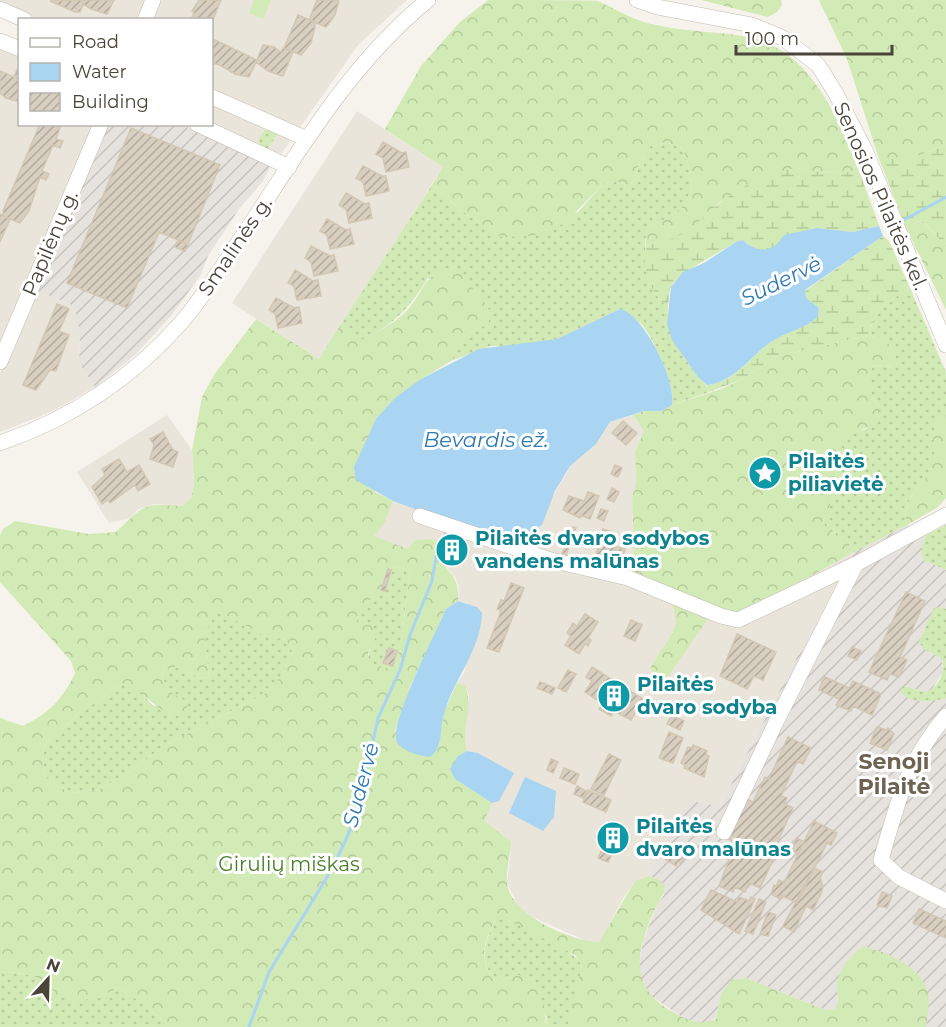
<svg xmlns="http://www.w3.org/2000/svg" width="946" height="1027" font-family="Montserrat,sans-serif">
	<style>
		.residential { fill: #eae5da }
		.industrial { fill: url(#industrial-furrows) }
		.grass { fill: url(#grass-dots) }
		.forest { fill: url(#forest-crowns); fill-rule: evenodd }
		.wetland { fill: url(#wetland-marsh) }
		.green { fill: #d2eab5 }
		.water { fill: #a9d4f2 }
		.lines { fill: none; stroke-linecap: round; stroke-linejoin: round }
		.stream { stroke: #a9d4f2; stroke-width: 3 }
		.building { fill: url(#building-hatch); stroke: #d3c7b4; stroke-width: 1.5 }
		.minor-casing { stroke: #c2bbae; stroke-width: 16 }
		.minor { stroke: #fff; stroke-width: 15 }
		.labels { text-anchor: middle; stroke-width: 6; stroke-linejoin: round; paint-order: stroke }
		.street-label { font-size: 20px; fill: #4b4439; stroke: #fff }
		.culture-label { font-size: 20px; font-weight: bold; fill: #0d838f; stroke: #fff; text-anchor: start }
		.park-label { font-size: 20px; fill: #4a7f2a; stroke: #fff }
		.water-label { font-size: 21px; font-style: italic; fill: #2e7ab2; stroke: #fff }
		.quarter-label { font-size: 22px; font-weight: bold; fill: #6e6250; stroke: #fff }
	</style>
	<defs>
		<pattern id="industrial-furrows" width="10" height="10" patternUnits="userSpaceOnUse" patternTransform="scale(1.5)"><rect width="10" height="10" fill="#e6e2dd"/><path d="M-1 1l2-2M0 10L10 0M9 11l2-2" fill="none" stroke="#c7c3be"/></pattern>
		<pattern id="grass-dots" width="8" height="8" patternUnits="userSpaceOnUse" patternTransform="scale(1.5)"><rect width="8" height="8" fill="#d2eab5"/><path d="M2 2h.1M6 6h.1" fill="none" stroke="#b6ca9c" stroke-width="1.8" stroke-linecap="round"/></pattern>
		<pattern id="forest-crowns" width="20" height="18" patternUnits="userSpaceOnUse" patternTransform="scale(1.5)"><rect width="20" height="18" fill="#d2eab5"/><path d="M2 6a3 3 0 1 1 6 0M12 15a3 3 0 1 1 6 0" fill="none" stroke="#b6ca9c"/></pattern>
		<pattern id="wetland-marsh" width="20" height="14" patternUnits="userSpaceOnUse" patternTransform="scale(1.5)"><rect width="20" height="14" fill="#d2eab5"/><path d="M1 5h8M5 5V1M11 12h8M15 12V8" fill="none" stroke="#b6ca9c"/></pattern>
		<pattern id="building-hatch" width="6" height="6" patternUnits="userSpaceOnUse" patternTransform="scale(1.5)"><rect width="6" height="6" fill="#d8cfc1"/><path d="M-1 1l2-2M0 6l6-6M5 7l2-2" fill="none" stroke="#b1aa9e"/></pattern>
	</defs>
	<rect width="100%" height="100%" fill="#f6f3ec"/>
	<path class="residential" d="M0,0H149L140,20L39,19L0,3Z
		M160,0H407L359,44L281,154L212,124V20H151Z
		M0,47L19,55L20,124L96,125L0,352Z
		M357,111L443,167L319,359L232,303Z
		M36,290L74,306L80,333L79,363L95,387L51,412L0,432V373Z
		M167,415L192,450L194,484L191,498L182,506L155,504L138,509L130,518L109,523L77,472Z
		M633,415L644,431L635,453L636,483L632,497L634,545L632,566L670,591L676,622L673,632L650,668L667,678L714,609L743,614L850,554L856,560L801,649L720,806L661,849L648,876L635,881L622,900L600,942H589L532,917L518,906L507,883L512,842L483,821L492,803L499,801L478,753L467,751L464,743L469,695L465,686L457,683L465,671L467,603L458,601L459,586L455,577L440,559V550L408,549L373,536L384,524L393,501L450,522L513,537L533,531L571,465L596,444L610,422Z"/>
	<path class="industrial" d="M105,125H182L260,157L271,165L263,181L239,209L208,256L200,276L171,316L135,355L95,387L79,363L80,333L74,306L36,290Z
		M907,525L926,535L921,549L923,560L946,570V609L939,607L923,648L942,659L943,672L932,689L927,692L903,686L942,699L946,698V1027H926L928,995L837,983L838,1005L835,1009L825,1010L746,978L731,980L721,994L716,1018L705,1024L685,1019L648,994L642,982L639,965L643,941L657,905L664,895L658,879L648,876L661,849L690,801L720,806L801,649L856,560L850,554Z"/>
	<path class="grass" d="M267,127L280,130L266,151L261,148L258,140Z
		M665,142L682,148C703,194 690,210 646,228C645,257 641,287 668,306C666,334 679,352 696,373C701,380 707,383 709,392L672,405C676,387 655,342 643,326C638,320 627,315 620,309L557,339L512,347L491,346L451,361L466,334L488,324L490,311L476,294L428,278C407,311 394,325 358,342L339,327L432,185L462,211L501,237L578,212L604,183L617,182L627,185L634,181L639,163L651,146Z
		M910,288L946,372V416C925,425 939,448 932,466C924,488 899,499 907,525L850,554L849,540L826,529L823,521L838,486L839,438L866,429L879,406C869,390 862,382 874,365L893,367L896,353L885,340L869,335C875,308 887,302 910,288Z
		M946,525V570L923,560L921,549L926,535Z
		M393,567L406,570L410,575C407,591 401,661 392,669L371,664L368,659L370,648L357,622L358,613L380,589L386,570Z
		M939,607L946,609V698C932,702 912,704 901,693L903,686L927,692C939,686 946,671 942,659L923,648L919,642L934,608Z
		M216,610L264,635L283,639L293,648L283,673L266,693L164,746L125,775L100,789L76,793L58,787L45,774L42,761L45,745L55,732L68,725L83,709L102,700L109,691L123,683L136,687L153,706L188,703L171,692L162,678L163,671L177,666L202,679L209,677C207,654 200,629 216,610Z
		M496,919H506C523,928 580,950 582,968C584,985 574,1011 567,1027H545L547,1017L519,975L496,982C478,961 484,942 496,919Z
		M0,971L33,975L49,986L98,998L118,988C138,997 150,1013 169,1024V1027H0Z"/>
	<path class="forest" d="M488,0C506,0 587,0 598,1C618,10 634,21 656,25C686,32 717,31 747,37C812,49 840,122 861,176L843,171L825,173L795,168L720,202L694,227L669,242L646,245V228C690,210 703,194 682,148L665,142L651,146L639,163L634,181L627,185L617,182L604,183L565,223L533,236L501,237L462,211L432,185L443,167L385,129L421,66L460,22Z
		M701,0H781L782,5L777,12L768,17Z
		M819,0H946V145L910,159H879L847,59Z
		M918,221C933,226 933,237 946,244V310L906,228Z
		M444,268L459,270L490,311L488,324L466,334L451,361L421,379L375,492L393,501L384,524L374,536L408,549L415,540L435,539L440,550V559C452,577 459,577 458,601L446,609L410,687L395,731L430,757L439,745L443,714L457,683L465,686C475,707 460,730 467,751L458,756L455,779L492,803L484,821L512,842C510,854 506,871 507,883C510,915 571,941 599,942L635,881L648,876L658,879L665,886C664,895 660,899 656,907C637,948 626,986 673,1012C688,1021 700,1026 716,1019L721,994L731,980L746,978L825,1010L835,1009C840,1002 837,994 837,986C838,969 851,955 864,946C889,954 921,965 928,994C930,1004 927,1017 926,1027H567L582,966L575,955L506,919H496C483,942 478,961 496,982L519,975C539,986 548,1004 545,1027H169V1024C150,1013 138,997 118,988L98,998L69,1002L33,975L0,971V718L23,726C49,713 63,699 75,673L71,661L0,582V535L3,529L15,521L89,534L116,532C145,505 140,503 182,506L191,498L194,484L192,450L202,397L214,375L256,319L319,359L339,327L359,341C376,333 398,322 410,307C425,288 421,282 444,268ZM393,567L406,570L410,575C407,591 401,661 392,669C367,663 361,662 376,637L372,626L357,622L358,613L380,589L386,570ZM216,610L264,635L283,639L293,648L283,673L266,693L164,746L125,775L100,789L76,793L58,787L45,774L42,761L45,745L55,732L68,725L83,709L102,700L109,691L123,683C141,690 153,706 172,716L186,712L188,703L171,692L162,678L163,671L177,666L202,679L209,677C207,654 200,629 216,610Z
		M869,335L885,340L896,353L894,367L874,365C862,382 869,390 879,406C876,428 859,432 840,438C848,469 835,493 823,521L826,529L834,533H842L849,540L850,554L743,614L714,610L667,678L663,680L650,668L673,632L676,622L670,591L637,576L632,566L634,545L632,497L636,483L635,452L644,431L633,415L644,411H662L672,405L721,389L741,380L775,357Z
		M946,416V498L938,507L907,525C899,499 924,488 932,466C938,448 925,424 946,416Z"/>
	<path class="wetland" d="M946,145V244C933,237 934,226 918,221L906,228L879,159H910Z
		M795,168L825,173L843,171L861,176L879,226L853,232L817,228L768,250H756L743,240L736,242C721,252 677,273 671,287C669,292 669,300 668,306C648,292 642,268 646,245C685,240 691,226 720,203C742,185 767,174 795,168Z
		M883,236L889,241L910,288C887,302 875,308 869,335L775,357L741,380L709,392L707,385C737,382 752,353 776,339C790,331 805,328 817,317L819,308L805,298V291Z"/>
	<path class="green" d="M254,0H271L263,19L249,13Z"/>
	<path class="water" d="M879,226L883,236L805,290L806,298L819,308L818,317C805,328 790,331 776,339C752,352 737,382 707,385L698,377L672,340L667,324L671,287L683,272L704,263L736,242L743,240C758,254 773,253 784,235L817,228L853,232Z
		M620,309C644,314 677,382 672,405L662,411H644L610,422L596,444L570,466L555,491L542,525L533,531L513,537L450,522L393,501L356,480L354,467L376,419L395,398L421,379L479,349L557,339Z
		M458,601L477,607L482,613C481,650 453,680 444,714C439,729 444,747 430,757C420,756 402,751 397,742C388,726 437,630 446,609Z
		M467,751L478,753L514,773L499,801L492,803L455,779L450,769L458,756Z
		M525,777L556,791L554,817L543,831L509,813Z"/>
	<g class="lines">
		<path class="stream" d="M902,221L946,197
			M249,1027L269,972L332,869L357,816L378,718L400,670L410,635L432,581L437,552L446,532"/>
	</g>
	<path class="building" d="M85,0L80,12H75L50,1Z
		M85,0H114L107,14L91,9L83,4Z
		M199,0H221L212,22V20H191L194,12L192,11Z
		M317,0H339L335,15L326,27L309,20Z
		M298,15L315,22V27L311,43L301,55L284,48Z
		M215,40L257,60L249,77L235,74L220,65L212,63V41Z
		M263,45L274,47L281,52L283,48L293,52L283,76L268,71L256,62Z
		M17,70L20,71V102L6,98L0,93V71L14,77Z
		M40,124L61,125L56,139L63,141L60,148L53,145L42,171L49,174L46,180L40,177L29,211L20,223L3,216V211Z
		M131,128L220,165L188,244L159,232L127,308L67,283Z
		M383,142L402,153L406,152L409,167L386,172L383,158L376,154Z
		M363,166L382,176H386L389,191L366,196L363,182L356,178Z
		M346,193L365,204L369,203L372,218L349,223L346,209L339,205Z
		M0,214L10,219L0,242Z
		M327,219L346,230L350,229L354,244L330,249L327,235L320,231Z
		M178,240L188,244L185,251L175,247Z
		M311,246L330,256L334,255L338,271L314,276L311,262L305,258Z
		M295,270L313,281L318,280L321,296L297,300L294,286L288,283Z
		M276,298L294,308L299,307L302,323L278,328L275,314L269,310Z
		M57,304L69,309L59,331L69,335L56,371L50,370L36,390L23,385Z
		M623,421L637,433L626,445L612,433Z
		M163,432L173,450L178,452L173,467L150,459L154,445L150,439Z
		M119,459L127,472L139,465L150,484L138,491L135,485L110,503L108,500L102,504L92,487L105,475L102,469Z
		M615,465L622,468L618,477L611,474Z
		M612,488L619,492L614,502L607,499Z
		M588,492L599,496L590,519L581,515L580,518L563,510L569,496L584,501Z
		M601,509L608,511L604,521L597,518Z
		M573,527L576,528L565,558L561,556Z
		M603,529L614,532L610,545L625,549L619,569H599L600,564L594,562Z
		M450,534L463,538L455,563L443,559L448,542L443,541L445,535L449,537Z
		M388,569L391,570L385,591L381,590Z
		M511,583L524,588L499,652L487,648L501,611L497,609L501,600L504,601Z
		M906,592L925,601L900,657L907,660L899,677L890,674L887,680L869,672Z
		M585,614L598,622L588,638L591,640L588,646L585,644L579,654L565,645L571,636L567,633L573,623L577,626Z
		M631,620L642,625L635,641L624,636Z
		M737,634L776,652L763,680L754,676L747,689L720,676Z
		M852,647L861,651L857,660L848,656Z
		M389,648L397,651L393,666L383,663Z
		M592,667L643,699L631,720L614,711L611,716L599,709L603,704L585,692L592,681L586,677Z
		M568,670L576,674L566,692L558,688Z
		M825,677L849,688L853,681L881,694L872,715L853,706L851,711L836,705L839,699L819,690L822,681Z
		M540,682L555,688L552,694L537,688Z
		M674,711L678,713L675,717L684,721L680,730L667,724Z
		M877,727L887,730L888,728L894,734L887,750L870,743Z
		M669,732L683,738L673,763L659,758Z
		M788,737L811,748L803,764L797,761L781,796L787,798L784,804L793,808L777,843L773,842L766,856L728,839L745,798L753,802L765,777L769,779Z
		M693,745L707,751L706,754L709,756L704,777L684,768L685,765L681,763L688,747L692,748Z
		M609,754L621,760L604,795L591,789Z
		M551,759L558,762L553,773L547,770Z
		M564,768L579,774L575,784L560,778Z
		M577,786L586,791L583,798L574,794Z
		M588,790L611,800L606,812L583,802Z
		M681,820L687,823L681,835L675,832Z
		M814,821L837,833L831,845L827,843L797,903L781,895L780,899L771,894L774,885L776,886L779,880L784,883Z
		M605 837a8 8 0 1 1 16 0a8 8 0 1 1-16 0Z
		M797,838L804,842L798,853L791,850Z
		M606,841L616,845L608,862L598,858Z
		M737,843L773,860L760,888L749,883L745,892L735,887L733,892L719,886L729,860L725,858L730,847L734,849Z
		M670,850L684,858L681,863L678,862L676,866L665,859Z
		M814,868L823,872L820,878L823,887L821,894L813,910L806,906L794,932L783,926Z
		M711,890L737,902L739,897L749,901L751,897L755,899L739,934L701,910Z
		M882,892L892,896L887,908L877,905Z
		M759,899L766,902L753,934L745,931Z
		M919,909L946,921V938L913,923Z
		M768,912L776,915L768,936L760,934Z"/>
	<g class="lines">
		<defs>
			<path id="minor" d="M637,0L657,7L752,25L783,38L818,65L835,92L865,150L946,345
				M0,9L25,20
				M145,20L153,0
				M0,41L20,49
				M212,97L307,139
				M197,124L289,167
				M0,362L101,124
				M0,443C70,419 131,379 180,324C201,300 218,273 236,246C294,160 346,67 428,0
				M420,516L551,560L628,578L721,616L738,620L856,564
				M946,716C907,761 897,804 881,860L899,877L946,901
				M724,832L777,720L856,564L946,515"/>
		</defs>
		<use href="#minor" class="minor-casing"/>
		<use href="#minor" class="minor"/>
	</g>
	<defs>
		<symbol id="sight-disc" viewBox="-11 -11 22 22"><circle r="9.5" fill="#0f9aa8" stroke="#fff"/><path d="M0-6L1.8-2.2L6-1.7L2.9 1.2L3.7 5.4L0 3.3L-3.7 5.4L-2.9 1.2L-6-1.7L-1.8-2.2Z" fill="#fff"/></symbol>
		<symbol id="building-disc" viewBox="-11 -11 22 22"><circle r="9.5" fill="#0f9aa8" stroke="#fff"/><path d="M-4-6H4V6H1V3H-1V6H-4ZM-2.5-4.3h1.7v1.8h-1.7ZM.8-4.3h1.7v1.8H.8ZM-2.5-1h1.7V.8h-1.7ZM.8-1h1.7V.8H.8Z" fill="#fff"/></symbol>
	</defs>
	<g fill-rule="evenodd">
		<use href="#sight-disc" x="746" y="454" width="38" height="38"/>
		<use href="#building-disc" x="433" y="531" width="38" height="38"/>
		<use href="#building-disc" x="595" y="677" width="38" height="38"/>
		<use href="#building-disc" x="594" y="819" width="38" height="38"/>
	</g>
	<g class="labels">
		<g class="street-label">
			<text transform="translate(881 196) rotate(66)" y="7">Senosios Pilaitės kel.</text>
			<text transform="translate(50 243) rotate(-67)" y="7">Papilėnų g.</text>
			<text transform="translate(235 246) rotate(-56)" y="7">Smalinės g.</text>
		</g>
		<g class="culture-label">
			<text x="788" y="468">Pilaitės<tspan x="788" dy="23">piliavietė</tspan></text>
			<text x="475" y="545">Pilaitės dvaro sodybos<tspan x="475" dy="23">vandens malūnas</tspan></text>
			<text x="637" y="691">Pilaitės<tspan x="637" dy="23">dvaro sodyba</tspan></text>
			<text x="636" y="833">Pilaitės<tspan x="636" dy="23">dvaro malūnas</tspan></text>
		</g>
		<g class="park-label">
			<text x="289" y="871">Girulių miškas</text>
		</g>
		<g class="water-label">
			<text transform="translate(781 281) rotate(-26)" y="7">Sudervė</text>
			<text x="486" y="447">Bevardis ež.</text>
			<text transform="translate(361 785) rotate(-75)" y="7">Sudervė</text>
		</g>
		<g class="quarter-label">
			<text x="894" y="769">Senoji<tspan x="894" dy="25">Pilaitė</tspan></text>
		</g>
	</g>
	<rect x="18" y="18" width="195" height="108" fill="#ffffff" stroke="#b7b4b0" stroke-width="1.5"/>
	<rect x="30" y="38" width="30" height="9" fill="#ffffff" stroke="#b7b4b0" stroke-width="1.5"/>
	<text x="72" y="48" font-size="18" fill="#4b4439">Road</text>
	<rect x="30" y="63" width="30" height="18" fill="#a9d4f2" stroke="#b7b4b0" stroke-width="1.5"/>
	<text x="72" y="78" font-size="18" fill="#4b4439">Water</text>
	<rect x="30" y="93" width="30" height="18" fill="url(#building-hatch)" stroke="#b7b4b0" stroke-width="1.5"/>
	<text x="72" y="108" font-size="18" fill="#4b4439">Building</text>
	<g transform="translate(48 979) rotate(22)" stroke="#ffffff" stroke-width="4.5" paint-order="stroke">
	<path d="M0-4.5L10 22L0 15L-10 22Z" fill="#4b4439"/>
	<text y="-9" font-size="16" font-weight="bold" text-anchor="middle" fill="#4b4439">N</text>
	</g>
	<path d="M736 45v9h156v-9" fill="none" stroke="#4b4439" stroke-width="3"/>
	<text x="745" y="45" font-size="18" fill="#4b4439" stroke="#ffffff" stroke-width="4.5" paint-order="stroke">100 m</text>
</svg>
